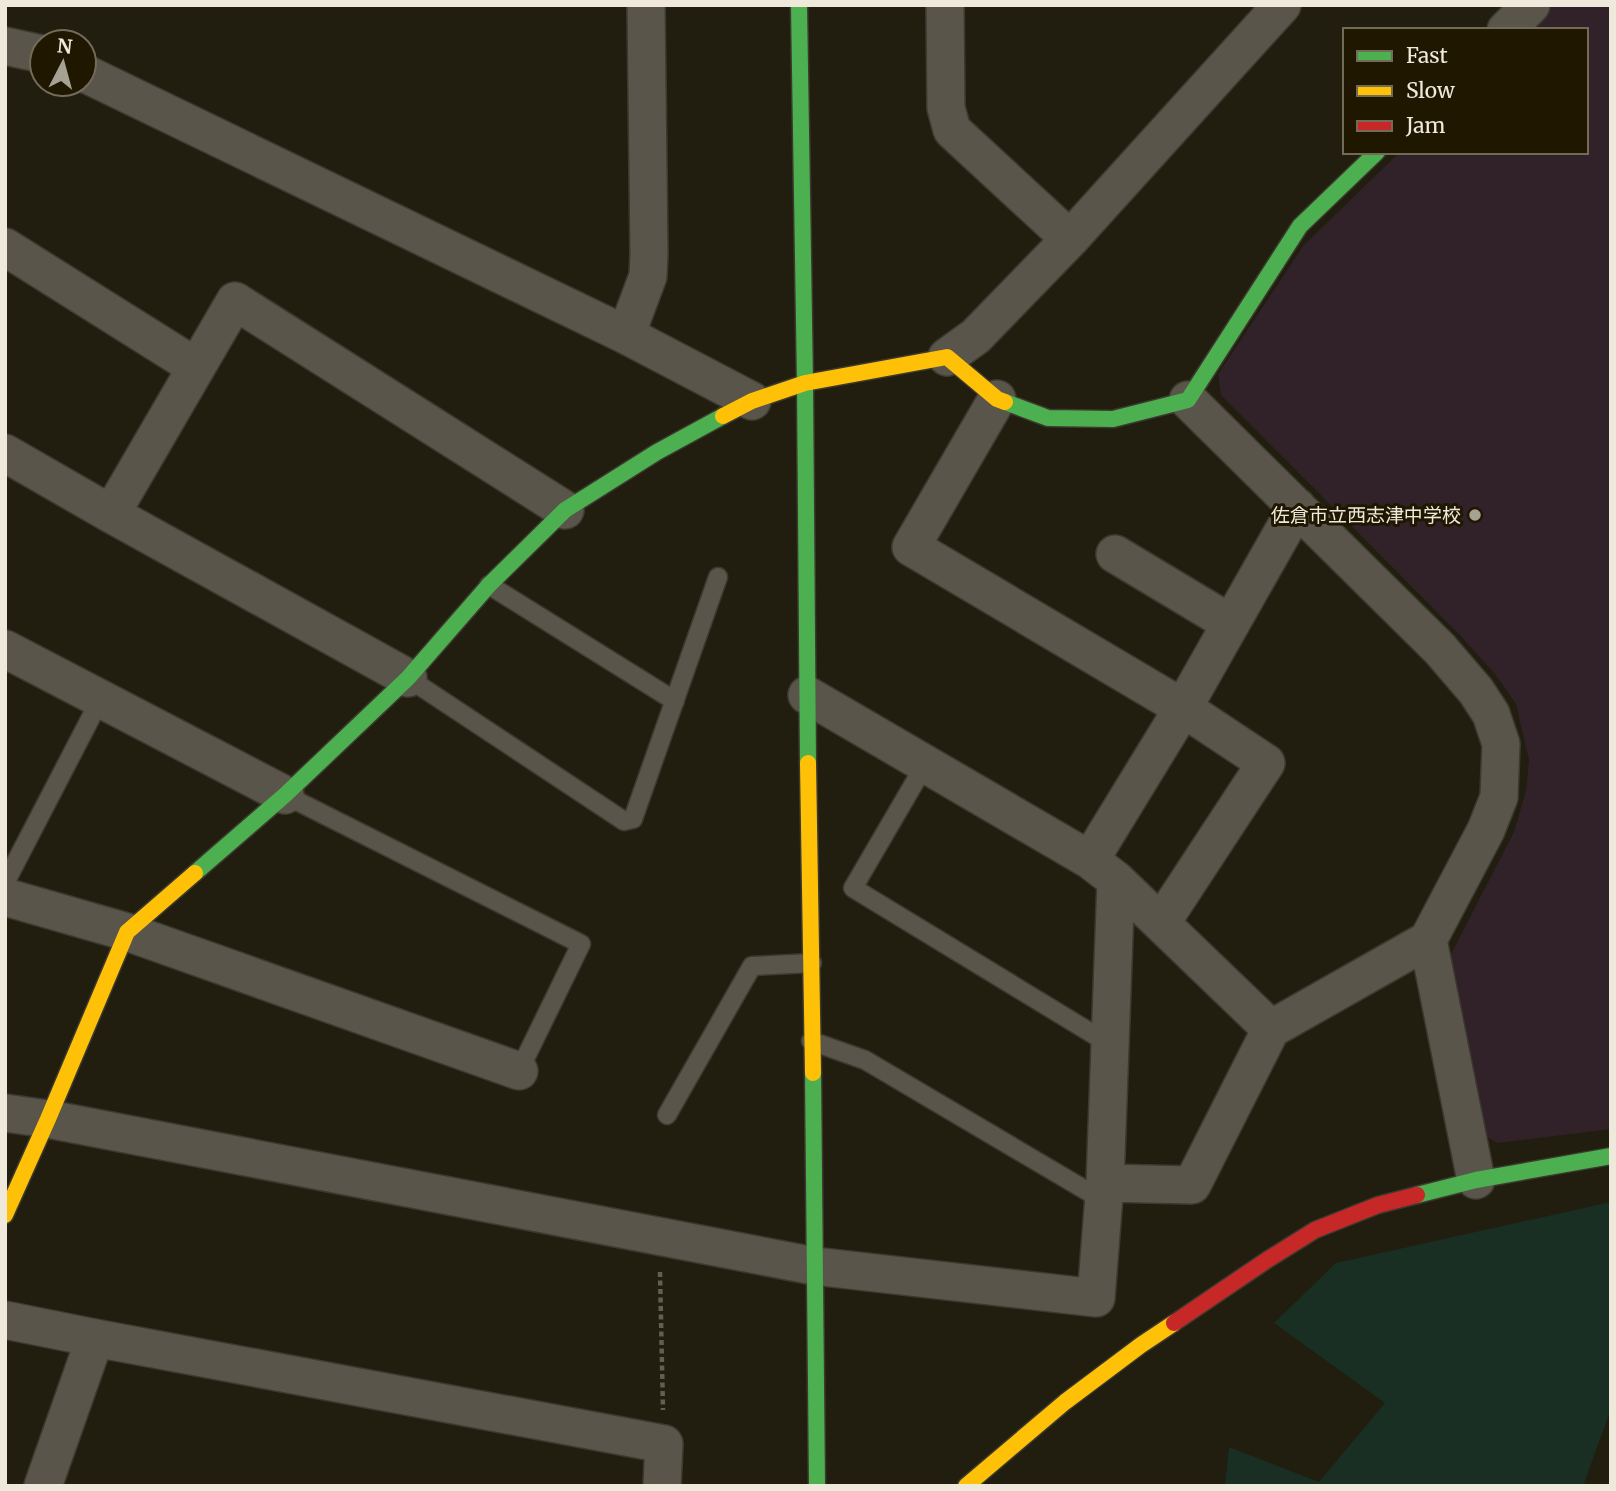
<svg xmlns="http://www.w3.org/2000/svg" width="1616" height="1491" font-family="Merriweather,'Noto Sans JP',serif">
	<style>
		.education { fill: #312229 }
		.green { fill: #192f23 }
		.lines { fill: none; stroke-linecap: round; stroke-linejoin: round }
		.lane-casing { stroke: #3c392f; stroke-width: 21 }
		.street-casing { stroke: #3c392f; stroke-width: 40 }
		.fast-casing { stroke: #3c392f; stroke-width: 19 }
		.slow-casing { stroke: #3c392f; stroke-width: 19 }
		.jam-casing { stroke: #3c392f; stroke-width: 19 }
		.path { stroke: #615e54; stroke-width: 4.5; stroke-dasharray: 5 3.5; stroke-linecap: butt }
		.lane { stroke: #59554b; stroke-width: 18 }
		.street { stroke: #59554b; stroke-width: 37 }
		.fast { stroke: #4caf50; stroke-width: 16 }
		.slow { stroke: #ffc107; stroke-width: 16 }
		.jam { stroke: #c62828; stroke-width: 16 }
		.poi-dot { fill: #a6a293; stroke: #201701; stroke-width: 2.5 }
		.labels { text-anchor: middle; stroke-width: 6; stroke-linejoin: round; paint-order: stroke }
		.poi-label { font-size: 19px; fill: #eee9da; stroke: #201701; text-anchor: end }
	</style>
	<rect width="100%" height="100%" fill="#211d0f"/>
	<path class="education" d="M1553,5H1611V1129L1497,1143L1484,1135L1449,958L1514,832L1526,791L1529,760L1516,704L1495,674L1459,634L1221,395L1218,374L1304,245L1400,152H1586V30H1528Z"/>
	<path class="green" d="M1611,1202V1409L1583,1486H1225L1229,1447L1319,1482L1385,1403L1274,1323L1336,1263Z"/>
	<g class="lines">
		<defs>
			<path id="lane" d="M489,585L675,701
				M408,678L624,821L633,819L718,577
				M926,763L853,888L1111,1045
				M285,795L581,944L519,1071
				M5,883L101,698
				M811,1041L865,1060L1104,1201
				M667,1115L752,966L812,963"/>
			<path id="street" d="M945,5L946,108L952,130L1070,239
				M1506,30L1531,5
				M5,46L42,54
				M84,73L626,335L752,401
				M5,247L196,367
				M626,335L648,276L649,254L646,5
				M947,357L976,336L1070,239L1282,5
				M997,399L911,547L1183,708L1266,763L1161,923
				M5,453L111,514L408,678
				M111,514L235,301L565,510
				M1115,554L1230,623
				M5,649L285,795
				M1090,860L1183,708L1297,507
				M1116,880L1271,1029
				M5,897L127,932L519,1071
				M1428,940L1476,1180
				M5,1113L48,1119L814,1266L1096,1298L1105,1183L1116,880L1090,860L807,695
				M1105,1183L1192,1185L1271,1029L1428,940L1486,830L1499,797L1501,744L1491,714L1476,691L1440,649L1188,400
				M5,1320L95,1338L664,1444L662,1486
				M43,1486L95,1338"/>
			<path id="fast" d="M799,5L805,383L808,763
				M1005,402L1048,418L1113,419L1188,400L1300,226L1377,152
				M195,873L285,795L408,678L489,585L565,510L657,452L723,416
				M813,1073L817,1486
				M1417,1195L1476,1180L1611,1156"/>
			<path id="slow" d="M723,416L752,401L805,383L947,357L997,399L1005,402
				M808,763L813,1073
				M5,1215L48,1119L127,932L195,873
				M966,1486L1065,1402L1141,1345L1174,1323"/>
			<path id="jam" d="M1174,1323L1267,1260L1315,1230L1378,1205L1417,1195"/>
		</defs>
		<use href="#lane" class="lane-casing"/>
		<use href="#street" class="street-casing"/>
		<use href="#fast" class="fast-casing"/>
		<use href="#slow" class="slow-casing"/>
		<use href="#jam" class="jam-casing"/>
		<path class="path" d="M660,1272L663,1410"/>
		<use href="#lane" class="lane"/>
		<use href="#street" class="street"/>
		<use href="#fast" class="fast"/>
		<use href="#slow" class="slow"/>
		<use href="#jam" class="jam"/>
	</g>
	<circle class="poi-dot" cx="1475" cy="515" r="7"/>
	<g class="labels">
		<g class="poi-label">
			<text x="1461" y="522">佐倉市立西志津中学校</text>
		</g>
	</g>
	<rect width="1616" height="1491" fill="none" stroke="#eee9da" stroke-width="14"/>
	<rect x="1343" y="28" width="245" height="126" fill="#201701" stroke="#726b58" stroke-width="2"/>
	<rect x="1357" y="51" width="35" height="10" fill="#4caf50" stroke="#726b58" stroke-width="2"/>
	<text x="1406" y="63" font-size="21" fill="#eee9da">Fast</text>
	<rect x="1357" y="86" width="35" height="10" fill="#ffc107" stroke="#726b58" stroke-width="2"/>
	<text x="1406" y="98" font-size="21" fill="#eee9da">Slow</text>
	<rect x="1357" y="121" width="35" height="10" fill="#c62828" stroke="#726b58" stroke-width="2"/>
	<text x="1406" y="133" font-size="21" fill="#eee9da">Jam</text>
	<g transform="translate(63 63) rotate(6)"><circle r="33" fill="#201701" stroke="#726b58" stroke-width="2"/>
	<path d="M0-5L12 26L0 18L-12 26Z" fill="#a6a293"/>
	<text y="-10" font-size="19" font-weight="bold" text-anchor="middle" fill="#eee9da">N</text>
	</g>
</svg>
